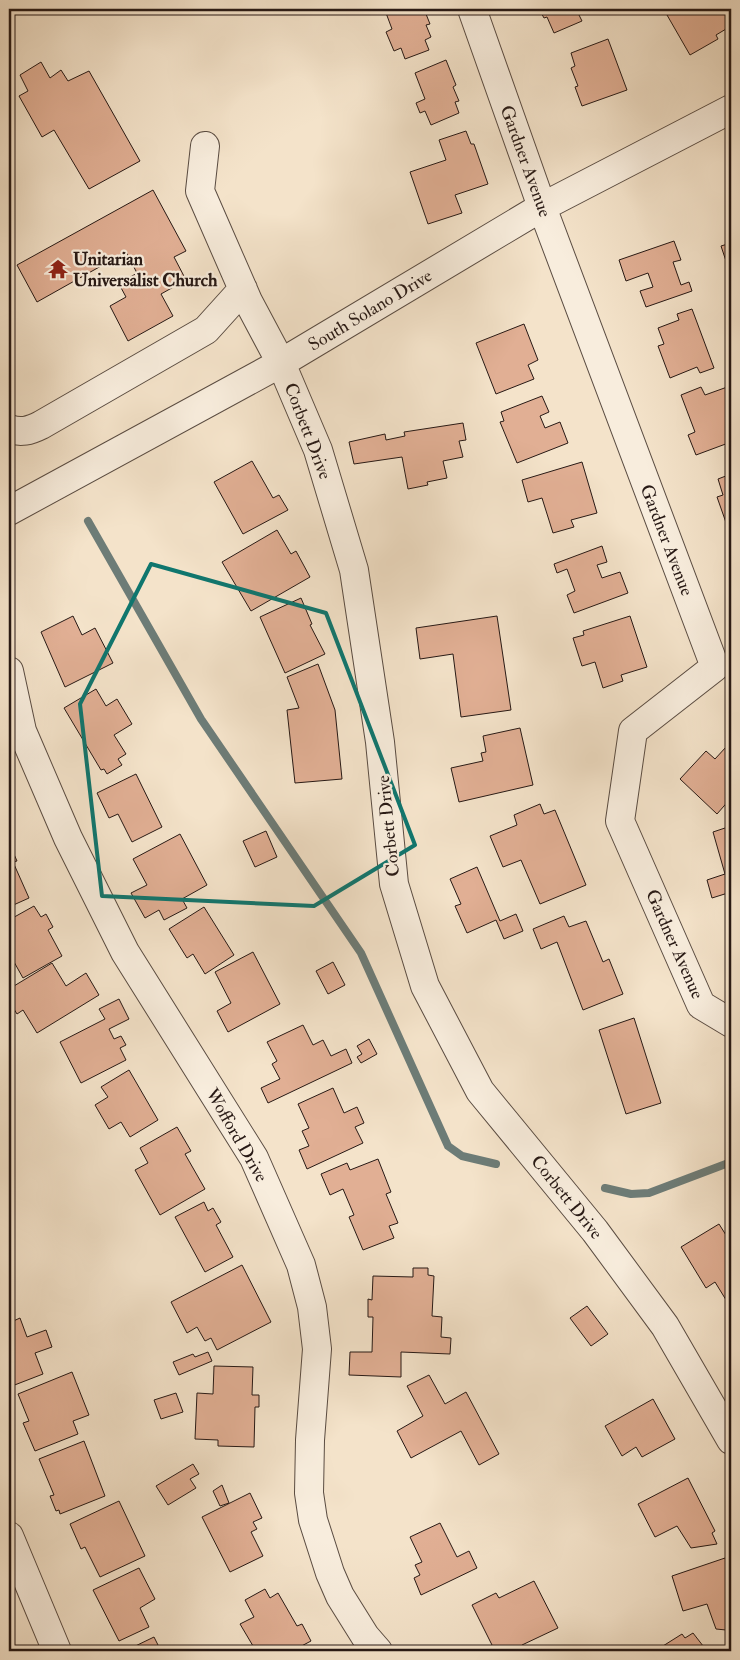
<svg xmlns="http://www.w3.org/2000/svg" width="740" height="1660" font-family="'IM FELL Double Pica',serif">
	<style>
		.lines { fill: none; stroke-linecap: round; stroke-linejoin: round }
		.stream { stroke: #6d7c77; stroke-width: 8 }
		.building { fill: #e1af94; stroke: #271915 }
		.minor-casing { stroke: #5a4c42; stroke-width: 30 }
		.minor { stroke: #f8eddd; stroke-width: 28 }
		.marked { fill: none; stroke: #0f766e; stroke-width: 4; stroke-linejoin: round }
		.labels { text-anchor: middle; stroke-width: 4.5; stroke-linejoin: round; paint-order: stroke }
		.street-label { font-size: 18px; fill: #271915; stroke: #f8eddd }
		.poi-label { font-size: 18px; font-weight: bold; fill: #271915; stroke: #f8eddd; text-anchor: start }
	</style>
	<rect width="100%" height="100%" fill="#f4e3ca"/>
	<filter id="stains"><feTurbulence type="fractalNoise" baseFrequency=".004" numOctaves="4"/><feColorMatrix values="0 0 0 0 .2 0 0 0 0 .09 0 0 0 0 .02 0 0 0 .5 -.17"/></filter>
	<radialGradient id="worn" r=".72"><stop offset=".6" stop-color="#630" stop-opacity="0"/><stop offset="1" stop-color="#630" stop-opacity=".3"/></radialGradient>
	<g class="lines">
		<path class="stream" d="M88,521L201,719L361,953L448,1146L462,1156L496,1164
			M605,1188L631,1194L649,1193L731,1162"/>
	</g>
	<path class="building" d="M395,9H424L430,24L426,25L431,37L425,40L429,50L405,59L401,48L394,51L386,32L392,29L386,13Z
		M539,9H576L582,21L554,33L547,17L544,18Z
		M677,9H729L731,13V26L716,35L718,39L690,55L667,15Z
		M608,39L627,90L582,106L575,87L578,86L571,68L575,66L571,53Z
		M446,60L456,85L453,87L459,101L455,102L459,113L431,125L425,111L420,113L416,103L425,99L415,73Z
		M41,62L50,78L61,70L68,81L89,71L140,161L89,189L54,130L42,137L19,96L28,91L20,75Z
		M466,131L471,144H474L488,184L455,195L462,213L428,224L410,172L446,160L439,140Z
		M153,190L186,251L174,257L186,280L161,294L173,316L128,341L110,306L126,297L119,284L137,273L126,252L37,302L17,265Z
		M674,241L681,260L673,262L681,285L689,282L692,291L646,307L640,291L653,287L648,273L626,281L619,260Z
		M731,243V262L727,264L721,246Z
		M692,309L714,368L700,373L697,367L670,378L658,346L664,344L658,328L679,320L677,314Z
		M524,324L538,360L528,365L534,379L496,394L476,343Z
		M730,386L731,442L696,455L688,435L695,432L681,395L701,387L705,395Z
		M542,396L549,412L540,416L545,428L560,422L568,443L517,463L500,422L504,421L501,412Z
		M463,423L466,440L459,441L463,457L443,461L447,478L427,482L428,485L408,489L402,457L354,464L349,442L385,434L386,440L405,436L404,432Z
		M252,461L273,498L279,495L288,510L243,534L214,482Z
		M582,462L597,513L571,520L574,527L553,533L542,498L528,502L522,480Z
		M731,474V530L729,531L717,497L723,495L718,479Z
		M277,530L291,554L296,551L310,577L251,611L222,562Z
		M602,546L607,562L597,565L602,578L620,572L628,593L574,613L567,595L575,591L567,569L557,573L554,564Z
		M301,598L312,624L310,625L325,654L285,673L260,617Z
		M73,616L82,635L95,628L113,663L65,687L41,632Z
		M497,616L511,710L461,717L453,654L420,659L416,628Z
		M630,616L647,667L621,675L623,681L603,688L595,662L582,666L573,638L584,635L583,631Z
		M318,664L335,710L342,779L295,783L287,710L299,708L287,677Z
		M96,689L106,706L117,699L132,724L114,735L126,754L118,759L122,765L107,774L104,769L101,770L64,708Z
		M520,728L533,785L459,802L451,768L483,761L481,753L486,752L483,736Z
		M726,747L731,752V798L717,814L680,779L706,751L715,759Z
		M136,774L162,827L132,842L118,814L109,818L97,793Z
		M540,804L544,814L555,810L586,885L540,904L521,860L503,867L490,836L517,825L514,815Z
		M731,826V892L712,898L707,880L725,874L713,832Z
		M266,831L277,857L255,867L243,841Z
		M180,834L207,885L182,899L187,908L164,920L159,910L145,918L131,893L147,885L133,859Z
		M9,843L17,861L13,862L29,898L9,907Z
		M477,867L500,921L516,914L523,931L504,939L496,920L467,933L455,906L461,904L450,879Z
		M34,906L41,917L46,914L53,927L48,930L62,956L23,978L9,953V943L14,939L9,930V920Z
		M204,907L234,955L205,974L193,954L187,958L169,929Z
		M564,916L569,927L586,921L603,962L609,959L623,994L583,1010L557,942L541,949L533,929Z
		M253,952L280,1004L228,1032L217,1011L231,1003L215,972Z
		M333,962L345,985L328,994L316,971Z
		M52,963L66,986L86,973L99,995L37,1033L23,1010L17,1014L9,1001V989Z
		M119,999L129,1019L109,1029L114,1039L121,1036L126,1045L120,1048L126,1060L81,1083L60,1042L105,1019L99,1009Z
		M634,1018L661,1103L626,1114L599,1030Z
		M303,1025L313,1045L323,1040L331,1056L346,1049L352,1063L268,1103L261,1088L280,1079L272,1064L277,1061L267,1042Z
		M369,1039L377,1054L361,1063L357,1057L362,1054L357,1046Z
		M129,1070L158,1120L130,1137L121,1122L109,1129L95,1105L108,1097L101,1087Z
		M333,1088L344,1113L357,1107L364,1123L355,1127L363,1143L307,1169L299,1150L309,1146L302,1131L309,1128L298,1104Z
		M177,1127L191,1151L185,1154L205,1189L160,1215L135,1170L148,1163L140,1148Z
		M378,1159L391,1192L386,1194L398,1223L389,1226L394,1238L363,1250L349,1217L354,1215L343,1189L330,1195L321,1174L347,1163L350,1170Z
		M204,1202L208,1211L213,1208L221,1222L216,1225L233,1257L205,1272L175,1217Z
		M719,1224L731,1243V1308L715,1282L706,1288L681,1247Z
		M242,1265L271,1322L217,1350L211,1338L205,1341L197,1327L187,1333L171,1302Z
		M413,1268H428V1275L434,1276L432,1316L442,1317L441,1337L451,1338L450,1354L401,1352V1377L349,1375L350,1352H372L373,1317H368V1299L372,1300L373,1276L413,1277Z
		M9,1296L14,1310L9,1312Z
		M587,1306L608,1334L591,1346L570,1318Z
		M20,1318L27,1337L46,1330L52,1347L35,1353L43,1374L12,1386L9,1377V1323Z
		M208,1352L212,1361L179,1375L173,1362L193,1354L195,1357Z
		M214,1366L253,1367L252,1395H259V1407H255L254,1447L218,1446V1440L195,1439L197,1393L213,1394Z
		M72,1372L89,1415L73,1421L78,1434L35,1451L23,1423L29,1421L18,1394Z
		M429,1375L445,1404L466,1392L499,1454L479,1465L461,1431L411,1458L397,1431L423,1416L407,1386Z
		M176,1393L183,1412L161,1419L154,1400Z
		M653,1399L675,1439L642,1457L636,1447L622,1456L605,1426Z
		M84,1441L105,1496L60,1514L59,1510L56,1511L50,1496L54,1495L39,1459Z
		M193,1464L199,1474L190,1479L196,1488L168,1505L156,1486Z
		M688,1478L715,1531L712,1533L717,1544L691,1548L677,1526L655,1537L638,1504Z
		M222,1485L229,1503L220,1506L213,1491Z
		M250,1493L262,1518L253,1522L257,1529L251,1532L263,1556L230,1572L202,1517Z
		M119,1501L145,1556L100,1577L85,1547L81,1549L70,1524Z
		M440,1523L457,1557L469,1551L477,1568L421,1595L414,1578L420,1575L415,1565L422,1562L410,1537Z
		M725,1558L731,1579V1629L726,1630L716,1629L707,1604L683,1611L672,1576Z
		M139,1568L155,1599L140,1608L149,1627L119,1641L93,1590Z
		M534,1581L558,1628L522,1645L525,1651H495L472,1605L496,1593L499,1598Z
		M265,1589L270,1598L278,1593L297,1626L302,1624L311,1641L292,1651H256L240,1624L254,1617L245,1600Z
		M693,1633L707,1651H655L682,1634L685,1638Z
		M154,1637L161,1651L172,1646L174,1651H125Z"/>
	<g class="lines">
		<defs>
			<path id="minor" d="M472,9L542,207L715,667L633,731L620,821L701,1005L731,1023
				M205,146L200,191L248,301L281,363L318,450L354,570L380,742L394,884L425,986L480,1091L595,1231L665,1326L731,1440
				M9,429C21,433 29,431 41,425L206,330L243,289
				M9,511L281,363L542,207L731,109
				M9,671L22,731L68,838L125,952L254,1158L301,1265L312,1307L317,1349L310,1440L309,1493L313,1520L330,1573L340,1596L365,1636L378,1651
				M9,1536L57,1651"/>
		</defs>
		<use href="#minor" class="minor-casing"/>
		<use href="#minor" class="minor"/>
	</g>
	<path class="marked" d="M151,564L326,613L415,845L314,906L102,896L80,704Z"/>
	<defs>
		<symbol id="temple-bare" viewBox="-9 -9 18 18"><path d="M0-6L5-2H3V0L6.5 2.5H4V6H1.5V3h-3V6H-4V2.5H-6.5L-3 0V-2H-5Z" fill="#8f2418" stroke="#f8eddd" stroke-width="2.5" paint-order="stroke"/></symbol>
	</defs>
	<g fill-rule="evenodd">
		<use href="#temple-bare" x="44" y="255" width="28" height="28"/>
	</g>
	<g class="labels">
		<g class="street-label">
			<text transform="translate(526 161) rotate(70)" y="6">Gardner Avenue</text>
			<text transform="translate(370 310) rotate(-31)" y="6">South Solano Drive</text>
			<text transform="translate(308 431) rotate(69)" y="6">Corbett Drive</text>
			<text transform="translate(667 540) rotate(69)" y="6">Gardner Avenue</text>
			<text transform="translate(388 826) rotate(-96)" y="6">Corbett Drive</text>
			<text transform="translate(675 944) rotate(66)" y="6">Gardner Avenue</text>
			<text transform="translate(237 1135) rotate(60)" y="6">Wofford Drive</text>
			<text transform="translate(567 1197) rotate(51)" y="6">Corbett Drive</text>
		</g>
		<g class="poi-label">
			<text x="73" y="265">Unitarian<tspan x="73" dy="21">Universalist Church</tspan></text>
		</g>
	</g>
	<rect width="740" height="1660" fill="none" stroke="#f4e3ca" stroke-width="30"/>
	<rect x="10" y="10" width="720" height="1640" fill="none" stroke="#271915" stroke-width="2.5"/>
	<rect x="15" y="15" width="710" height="1630" fill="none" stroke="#271915"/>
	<rect width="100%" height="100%" filter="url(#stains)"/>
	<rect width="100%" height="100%" fill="url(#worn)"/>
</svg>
